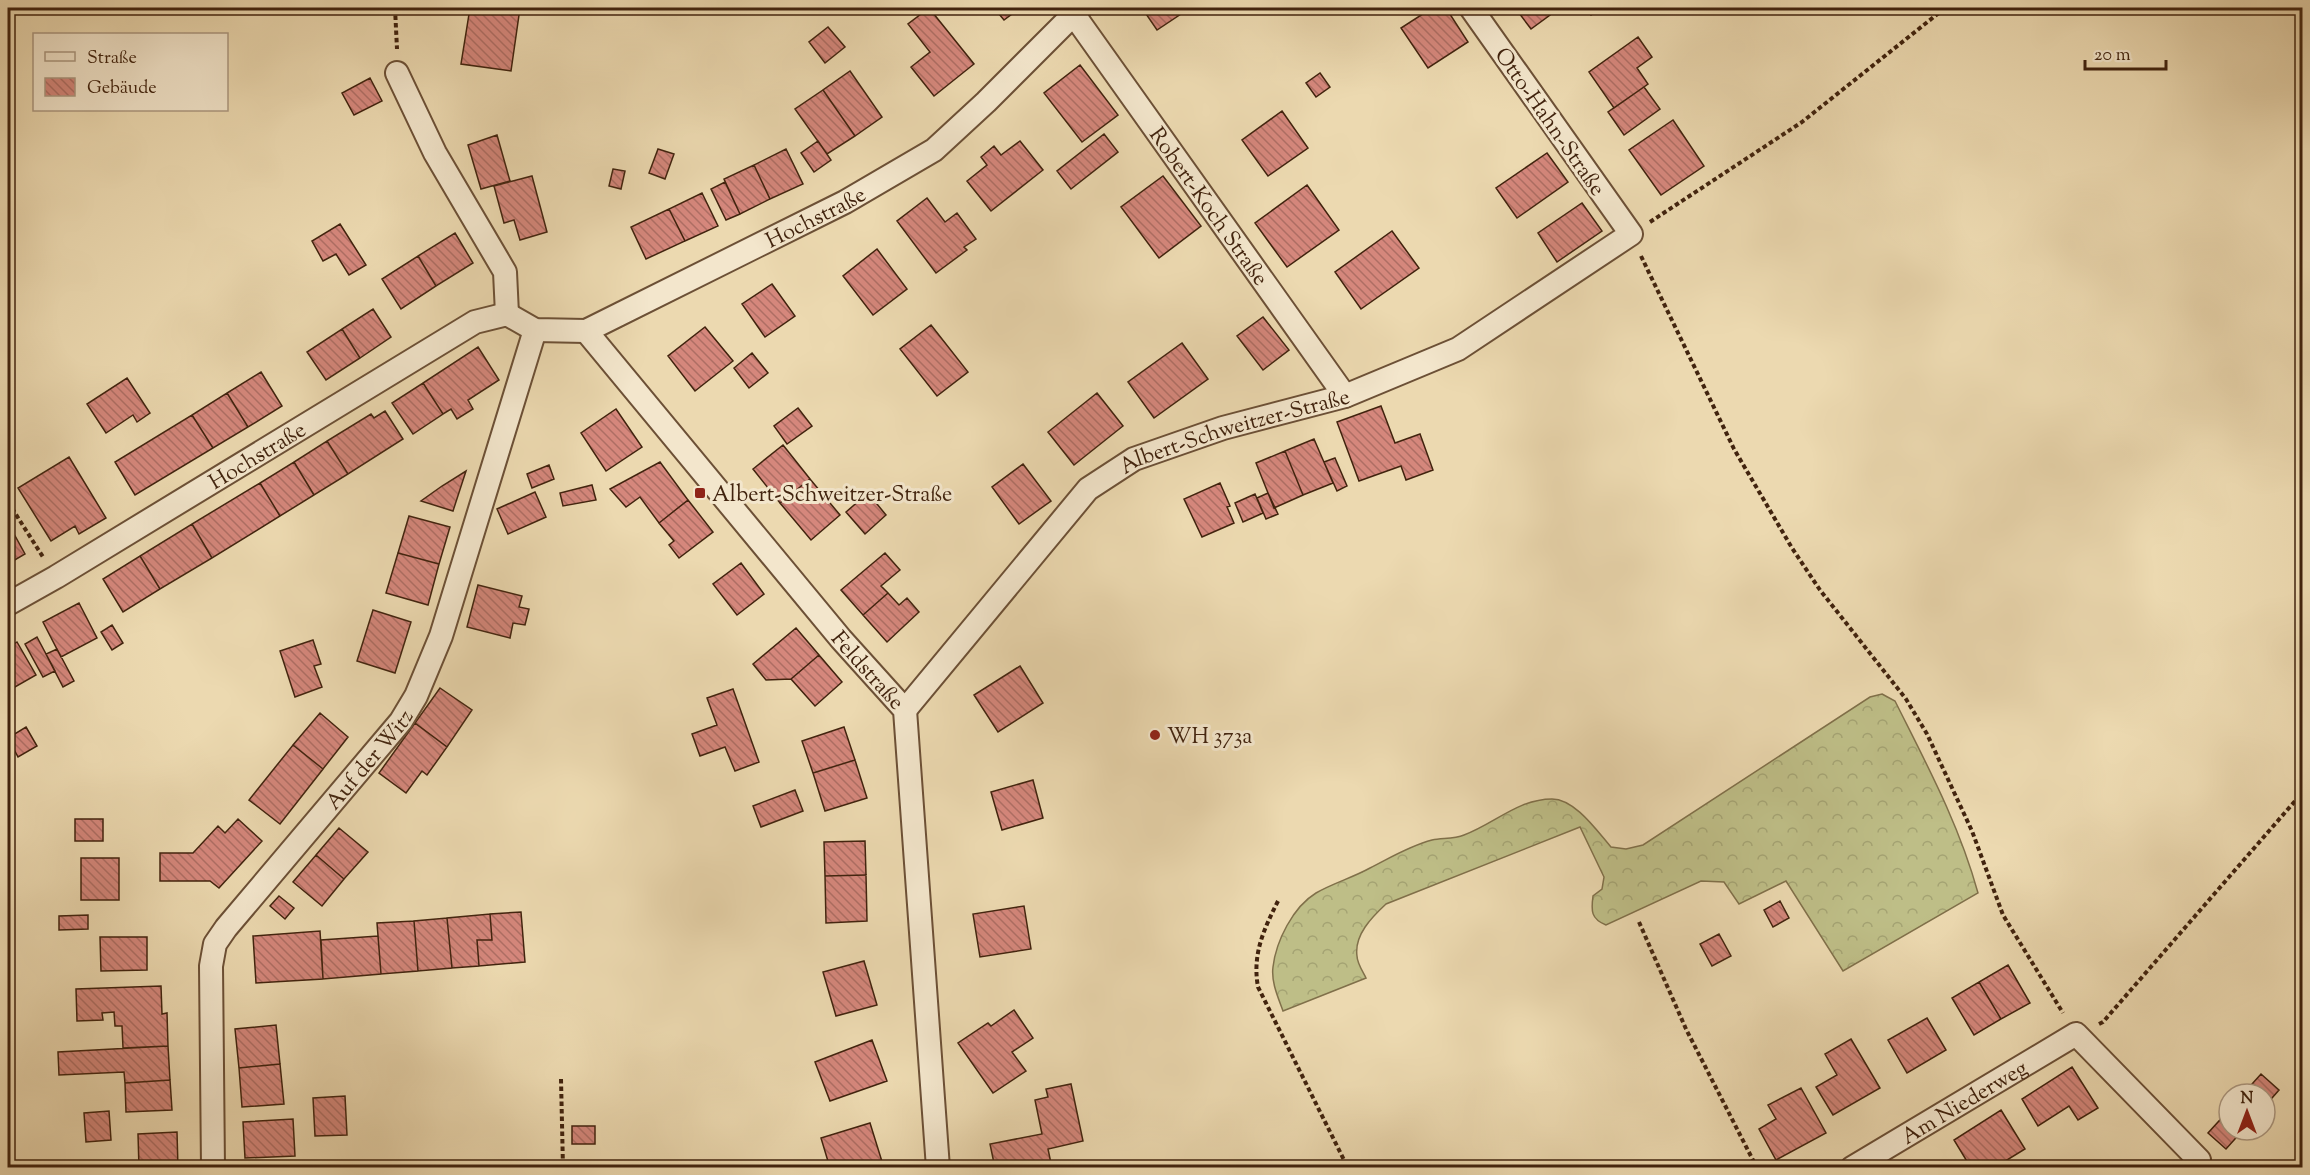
<svg xmlns="http://www.w3.org/2000/svg" width="2310" height="1175" font-family="'Sorts Mill Goudy',serif">
	<style>
		.forest { fill: url(#forest-crowns); stroke: #80704a; stroke-width: 1.5 }
		.building { fill: url(#building-back-hatch); stroke: #41230e; stroke-width: 1.5 }
		.lines { fill: none; stroke-linecap: round; stroke-linejoin: round }
		.minor-casing { stroke: #6c5036; stroke-width: 26 }
		.path { stroke: #41230e; stroke-width: 4; stroke-dasharray: 4.5 3; stroke-linecap: butt }
		.minor { stroke: #f3e6cc; stroke-width: 22 }
		.poi-dot { fill: #8f2418; stroke: #f3e6cc; stroke-width: 2 }
		.labels { text-anchor: middle; stroke-width: 6; stroke-linejoin: round; paint-order: stroke }
		.street-label { font-size: 22px; fill: #41230e; stroke: #f3e6cc }
		.poi-label { font-size: 22px; fill: #41230e; stroke: #f3e6cc; text-anchor: start }
	</style>
	<defs>
		<pattern id="forest-crowns" width="20" height="18" patternUnits="userSpaceOnUse" patternTransform="scale(1.5)"><rect width="20" height="18" fill="#bebe87"/><path d="M2 6a3 3 0 1 1 6 0M12 15a3 3 0 1 1 6 0" fill="none" stroke="#a4a373"/></pattern>
		<pattern id="building-back-hatch" width="6" height="6" patternUnits="userSpaceOnUse" patternTransform="scale(1.5)"><rect width="6" height="6" fill="#d5877c"/><path d="M-1 5l2 2M0 0l6 6M5-1l2 2" fill="none" stroke="#ae6e64"/></pattern>
	</defs>
	<rect width="100%" height="100%" fill="#ecd9b0"/>
	<filter id="stains"><feTurbulence type="fractalNoise" baseFrequency=".00333" numOctaves="4"/><feColorMatrix values="0 0 0 0 .2 0 0 0 0 .09 0 0 0 0 .02 0 0 0 .5 -.17"/></filter>
	<radialGradient id="worn" r=".72"><stop offset=".6" stop-color="#630" stop-opacity="0"/><stop offset="1" stop-color="#630" stop-opacity=".3"/></radialGradient>
	<path class="forest" d="M1882,694L1895,701C1927,765 1959,824 1978,893L1843,971L1786,881L1739,904L1724,882L1701,881L1606,925C1591,919 1591,911 1593,896L1602,889L1604,877L1580,827L1386,904C1372,917 1354,935 1357,956C1357,963 1363,972 1366,978L1283,1011C1278,997 1271,982 1273,967C1276,941 1293,907 1316,893C1333,883 1352,878 1370,868C1390,858 1409,846 1432,840C1443,838 1454,839 1464,835C1494,824 1518,799 1552,799C1575,799 1597,831 1611,847L1626,849L1643,845L1870,697Z"/>
	<path class="building" d="M470,8H520L511,71L461,64Z
		M929,8L974,64L934,96L911,67L930,52L908,24Z
		M994,8H1020L1004,20Z
		M1142,8H1190L1157,30Z
		M1432,8H1446L1468,42L1428,68L1401,28Z
		M1517,8H1545L1550,15L1531,29L1516,9Z
		M1586,8H1602L1591,15Z
		M828,27L845,47L825,63L809,42Z
		M1638,37L1652,57L1637,68L1648,84L1614,108L1589,72Z
		M1080,65L1118,115L1082,142L1044,93Z
		M850,71L882,117L855,136L823,90Z
		M1320,73L1330,87L1316,97L1306,83Z
		M370,78L382,101L354,115L342,93Z
		M1644,87L1660,109L1624,135L1608,112Z
		M823,90L855,136L827,154L795,109Z
		M1282,111L1308,148L1268,176L1242,140Z
		M1673,120L1704,166L1661,195L1629,150Z
		M1104,134L1118,152L1071,189L1057,171Z
		M497,135L510,181L481,189L468,145Z
		M818,141L831,160L814,172L801,153Z
		M1020,141L1043,170L991,211L967,181L987,165L981,157L994,146L1001,155Z
		M658,149L674,154L665,179L649,173Z
		M786,149L803,184L770,199L754,165Z
		M1547,153L1568,182L1517,218L1496,188Z
		M754,165L770,199L740,214L724,179Z
		M613,169L625,171L621,189L609,186Z
		M532,176L547,232L520,240L514,220L504,223L494,186Z
		M1163,176L1201,226L1159,258L1121,207Z
		M725,182L740,214L726,220L711,189Z
		M1307,185L1339,230L1287,267L1255,223Z
		M702,193L718,226L685,241L669,209Z
		M927,198L945,222L957,213L976,239L964,247L967,250L936,273L897,221Z
		M1582,203L1602,231L1557,262L1538,233Z
		M669,209L685,241L646,259L631,227Z
		M340,224L366,265L349,275L336,254L323,261L312,241Z
		M1392,231L1419,268L1361,309L1335,272Z
		M455,233L473,263L436,286L418,256Z
		M877,249L907,289L873,315L843,276Z
		M418,256L436,286L401,309L382,279Z
		M772,284L795,316L765,337L742,304Z
		M373,309L391,337L360,358L342,329Z
		M1263,317L1289,350L1263,370L1237,336Z
		M931,325L968,372L937,396L900,349Z
		M705,327L733,361L695,391L668,356Z
		M342,329L360,358L326,380L307,352Z
		M1182,343L1208,379L1154,418L1128,382Z
		M478,347L499,380L468,400L473,409L457,419L451,409L443,414L423,383Z
		M752,353L768,373L749,388L734,368Z
		M261,372L282,406L248,427L227,393Z
		M127,378L150,413L137,422L133,415L106,433L87,404Z
		M423,383L443,414L413,434L392,403Z
		M227,393L248,427L213,448L192,415Z
		M1097,393L1123,426L1074,465L1048,432Z
		M1381,406L1395,443L1420,434L1433,470L1406,480L1401,466L1359,481L1337,422Z
		M798,408L812,426L787,444L774,426Z
		M616,409L642,447L606,471L581,433Z
		M385,411L403,439L348,474L327,441L371,414L374,418Z
		M192,415L213,448L135,495L115,462Z
		M1314,439L1333,483L1303,495L1285,451Z
		M327,441L348,474L314,495L294,462Z
		M783,445L810,479L780,503L753,469Z
		M1285,451L1303,495L1274,508L1256,463Z
		M69,457L106,518L79,534L75,526L51,541L18,488Z
		M1335,458L1347,486L1337,491L1324,462Z
		M294,462L314,495L280,516L260,483Z
		M660,462L688,500L659,523L640,497L626,507L610,489Z
		M1023,464L1051,501L1019,524L992,487Z
		M549,465L554,479L532,488L527,474Z
		M466,471L453,511L421,501L442,486Z
		M810,479L840,515L811,540L780,503Z
		M260,483L280,516L212,558L192,524Z
		M1220,483L1230,506L1227,507L1234,523L1202,537L1184,499Z
		M592,485L596,500L563,506L560,493Z
		M535,492L546,517L508,534L497,509Z
		M868,493L886,515L865,534L846,512Z
		M1268,493L1278,514L1266,519L1257,498Z
		M1255,494L1263,513L1243,522L1235,503Z
		M688,500L713,532L679,558L669,545L674,541L659,523Z
		M409,516L450,527L439,564L398,553Z
		M8,523L25,554L8,564Z
		M192,524L212,558L160,589L140,556Z
		M398,553L439,564L428,605L386,593Z
		M885,553L900,570L881,586L888,593L863,615L841,590Z
		M140,556L160,589L123,612L103,579Z
		M741,563L764,594L737,615L713,584Z
		M478,585L522,596L519,607L529,609L525,625L513,623L510,638L467,627Z
		M888,593L899,605L907,598L919,612L887,642L863,615Z
		M79,603L97,638L61,657L43,622Z
		M373,610L411,622L395,673L357,661Z
		M112,625L123,643L112,650L101,632Z
		M796,628L819,655L791,679L766,680L753,664Z
		M37,637L55,671L43,677L25,644Z
		M313,640L321,664L314,666L322,687L295,697L280,651Z
		M17,642L36,675L8,691V648Z
		M57,649L74,681L63,687L46,654Z
		M819,655L842,682L815,706L791,679Z
		M1020,666L1043,703L998,732L974,695Z
		M440,688L472,710L447,747L415,723Z
		M733,689L759,762L735,771L725,747L700,756L692,734L717,725L707,698Z
		M320,713L348,737L323,769L293,745Z
		M415,723L447,747L427,775L422,771L406,793L379,773Z
		M26,727L37,746L18,757L8,738Z
		M844,727L855,760L813,773L802,741Z
		M293,745L323,769L280,824L249,800Z
		M855,760L867,798L825,811L813,773Z
		M1033,780L1043,818L1002,830L991,792Z
		M795,790L803,811L761,827L753,806Z
		M75,819H103V841H75Z
		M238,819L262,841L219,888L210,881H160V853H193L218,826L225,833Z
		M339,828L368,852L344,879L316,855Z
		M865,841L866,875L825,876L824,842Z
		M316,855L344,879L322,906L293,882Z
		M81,858H119V900H81Z
		M866,875L867,921L826,923L825,876Z
		M279,896L294,908L285,919L270,906Z
		M1780,901L1789,918L1773,927L1764,910Z
		M1024,906L1031,949L980,957L973,914Z
		M521,912L525,962L479,966L477,940H492L490,914Z
		M490,914L492,940H477L479,966L452,968L447,918Z
		M88,915V929L59,930V916Z
		M447,918L452,968L418,971L414,921Z
		M414,921L418,971L381,974L377,923Z
		M320,931L323,979L256,983L253,936Z
		M1719,934L1731,956L1712,966L1700,944Z
		M378,936L381,974L323,979L321,940Z
		M100,937H147V970L101,971Z
		M864,961L877,1005L836,1016L823,972Z
		M2008,965L2030,1003L2001,1019L1979,982Z
		M1979,982L2001,1019L1974,1035L1952,998Z
		M161,986L162,1014L167,1013L168,1046L123,1048L122,1026H115L114,1012L102,1013L103,1020L77,1021L76,989Z
		M1014,1010L1033,1038L1012,1052L1026,1071L993,1093L958,1043L988,1023L991,1026Z
		M1927,1018L1946,1050L1907,1073L1888,1040Z
		M276,1025L280,1064L239,1068L235,1029Z
		M1851,1039L1880,1088L1833,1115L1816,1087L1837,1075L1825,1054Z
		M872,1040L887,1081L830,1101L815,1062Z
		M168,1046L170,1080L125,1083L124,1072L59,1075L58,1052Z
		M280,1064L284,1104L242,1107L239,1068Z
		M2072,1067L2098,1108L2078,1120L2069,1106L2038,1126L2022,1099Z
		M2261,1074L2279,1090L2265,1106V1094H2243Z
		M170,1080L172,1110L126,1112L125,1083Z
		M1071,1084L1083,1141L1048,1149L1052,1168H995L990,1144L1042,1134L1035,1100L1048,1097L1046,1089Z
		M1801,1088L1826,1133L1776,1160L1759,1129L1776,1119L1768,1105Z
		M345,1096L347,1135L315,1136L313,1098Z
		M2001,1110L2025,1149L1994,1168H1971L1954,1140Z
		M2229,1110V1130H2243L2226,1149L2208,1133Z
		M109,1111L111,1140L86,1142L84,1113Z
		M293,1119L295,1156L245,1158L243,1122Z
		M870,1123L884,1168H830L821,1138Z
		M572,1126H595V1144H572Z
		M177,1132L178,1168H139L138,1134Z"/>
	<g class="lines">
		<defs>
			<g id="minor">
				<path id="s1" d="M1074,15L1345,396"/>
				<path d="M397,73L435,153L505,272L507,314"/>
				<path id="s2" d="M586,331L841,639L905,710L938,1168"/>
				<path id="s3" d="M8,604L56,577L475,322L507,314L535,330L586,331L845,202L934,150L986,102L1080,8"/>
				<path id="s4" d="M905,710L1088,489L1134,459L1223,428L1345,396L1458,349L1631,234L1471,8"/>
				<path id="s5" d="M213,1168L211,966L215,944L226,928L401,721L416,696L441,636L535,330"/>
				<path id="s6" d="M1852,1168L2076,1034L2199,1160"/>
			</g>
		</defs>
		<use href="#minor" class="minor-casing"/>
		<path class="path" d="M395,8L397,49
			M1650,222L1802,122L1945,8
			M1641,256L1734,449L1792,548L1820,590L1906,699L1927,734L1972,831L2003,915L2063,1013
			M8,502L43,557
			M1278,901C1264,929 1252,954 1258,987L1348,1168
			M1639,922L1686,1029L1757,1168
			M2099,1024L2103,1022L2302,793
			M561,1079L563,1168"/>
		<use href="#minor" class="minor"/>
	</g>
	<g class="poi-dot">
		<rect x="694" y="487" width="12" height="12" rx="3"/>
		<circle cx="1155" cy="735" r="6"/>
	</g>
	<g class="labels">
		<g class="street-label">
			<text transform="translate(1551 121) rotate(55)" y="8">Otto-Hahn-Straße</text>
			<text dy="8" stroke="none"><textPath href="#s1" startOffset="234">Robert-Koch Straße</textPath></text>
			<text dy="8" stroke="none"><textPath href="#s3" startOffset="918">Hochstraße</textPath></text>
			<text dy="8" stroke="none"><textPath href="#s4" startOffset="446">Albert-Schweitzer-Straße</textPath></text>
			<text dy="8" stroke="none"><textPath href="#s3" startOffset="290">Hochstraße</textPath></text>
			<text dy="8" stroke="none"><textPath href="#s2" startOffset="441">Feldstraße</textPath></text>
			<text dy="8" stroke="none"><textPath href="#s5" startOffset="465">Auf der Witz</textPath></text>
			<text dy="8" stroke="none"><textPath href="#s6" startOffset="130">Am Niederweg</textPath></text>
		</g>
		<g class="poi-label">
			<text x="712" y="501">Albert-Schweitzer-Straße</text>
			<text x="1167" y="743">WH 373a</text>
		</g>
	</g>
	<rect width="2310" height="1175" fill="none" stroke="#ecd9b0" stroke-width="30"/>
	<rect x="9" y="9" width="2292" height="1157" fill="none" stroke="#41230e" stroke-width="3"/>
	<rect x="15" y="15" width="2280" height="1145" fill="none" stroke="#41230e" stroke-width="1.5"/>
	<rect x="33" y="33" width="195" height="78" fill="#f3e6cc" stroke="#ac9880" stroke-width="1.5"/>
	<rect x="45" y="52" width="30" height="9" fill="#f3e6cc" stroke="#ac9880" stroke-width="1.5"/>
	<text x="87" y="63" font-size="18" fill="#41230e">Straße</text>
	<rect x="45" y="78" width="30" height="18" fill="url(#building-back-hatch)" stroke="#ac9880" stroke-width="1.5"/>
	<text x="87" y="93" font-size="18" fill="#41230e">Gebäude</text>
	<g transform="translate(2247 1112)"><circle r="28" fill="#f3e6cc" stroke="#ac9880" stroke-width="1.5"/>
	<path d="M0-4.5L10 22L0 15L-10 22Z" fill="#8f2418"/>
	<text y="-9" font-size="16" font-weight="bold" text-anchor="middle" fill="#41230e">N</text>
	</g>
	<path d="M2085 60v9h81v-9" fill="none" stroke="#41230e" stroke-width="3"/>
	<text x="2094" y="60" font-size="18" fill="#41230e" stroke="#f3e6cc" stroke-width="4.5" paint-order="stroke">20 m</text>
	<rect width="100%" height="100%" filter="url(#stains)"/>
	<rect width="100%" height="100%" fill="url(#worn)"/>
</svg>
